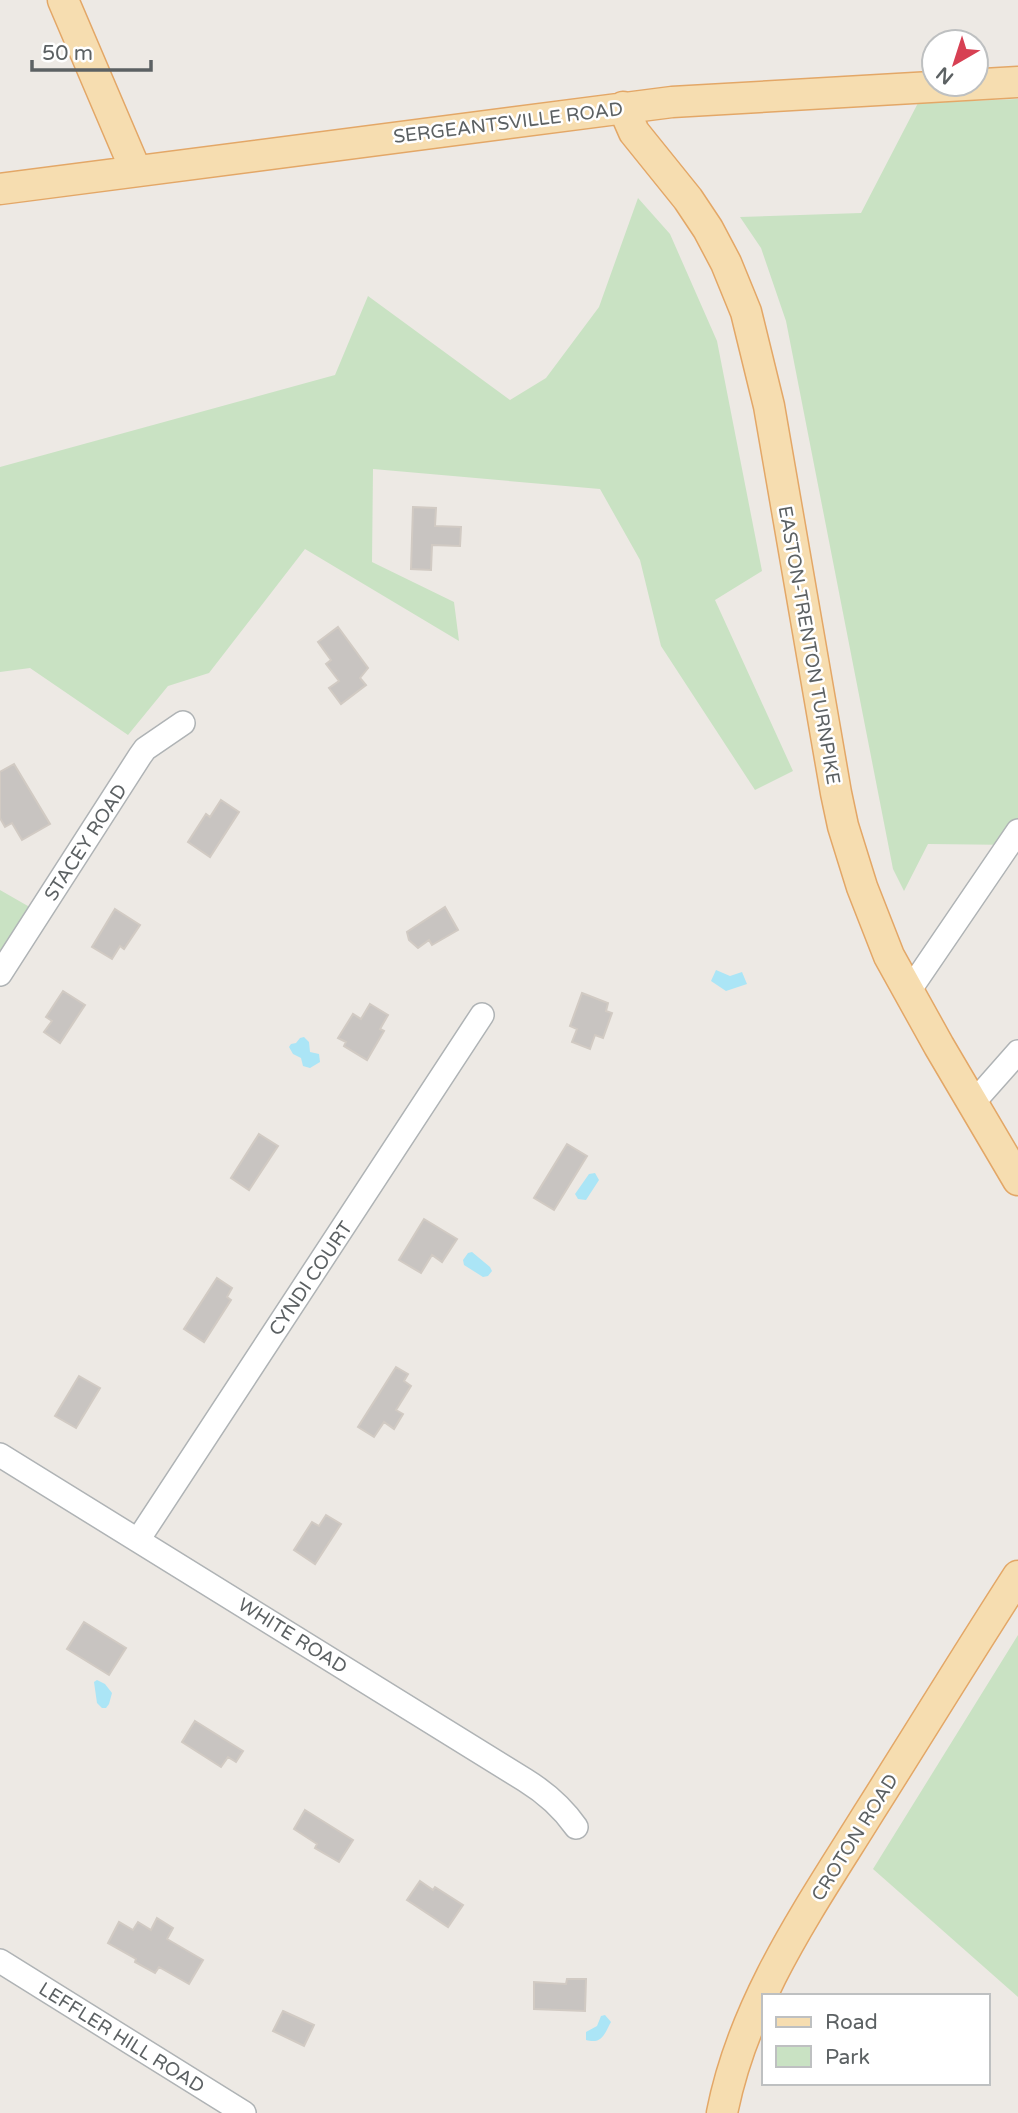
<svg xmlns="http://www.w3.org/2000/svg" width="1018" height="2113" font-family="'Varela Round',sans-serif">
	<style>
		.green { fill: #c9e2c3 }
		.water { fill: #abe5f6 }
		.building { fill: #c8c4c1; stroke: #d1cac3; stroke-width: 2 }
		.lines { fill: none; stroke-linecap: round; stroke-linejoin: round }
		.minor-casing { stroke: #afb3b5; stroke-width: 26 }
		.major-casing { stroke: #e3a767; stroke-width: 33 }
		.minor { stroke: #fff; stroke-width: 23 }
		.major { stroke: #f6ddb0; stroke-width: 30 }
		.labels { text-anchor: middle; stroke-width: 5; stroke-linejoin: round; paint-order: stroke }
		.street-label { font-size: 19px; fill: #5c6163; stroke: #fff }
	</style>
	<rect width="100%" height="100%" fill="#ede9e4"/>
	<path class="green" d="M1018,99V845L928,844L904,891L893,869L786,321L761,248L740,217L861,213L918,103Z
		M638,198L670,234L717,341L762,571L715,600L793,771L755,790L661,646L640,560L600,489L373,469L372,562L454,602L459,641L305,549L209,673L168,686L128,735L30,668L0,672V467L335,375L368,296L510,400L546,378L599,307Z
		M0,890L47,917L0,982Z
		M1018,1635V1997L873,1869Z"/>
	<path class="water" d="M716,970L730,976L742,972L747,984L726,991L711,981Z
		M304,1037L309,1042L310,1052L319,1054L320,1062L310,1068L303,1066L301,1058L293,1054L289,1047L291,1044L296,1043L300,1038Z
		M595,1173L599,1180L586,1200L578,1199L575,1194L589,1174Z
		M472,1252L490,1267L492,1271L488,1276L483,1277L464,1265L463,1260L468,1253Z
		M97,1680L105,1684L112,1693L109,1704L106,1708H102L97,1703L94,1682Z
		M605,2015L611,2022C605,2032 603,2045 586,2040V2032L597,2026L601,2016Z"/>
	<path class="building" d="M413,507L436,508L435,526L461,527L460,546L432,545L431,570L411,569Z
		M338,627L368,668L360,678L366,685L341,704L329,688L339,681L326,664L331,660L318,642Z
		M14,764L50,824L22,840L12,823L5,827L0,818V772Z
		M221,800L239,812L210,857L188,842L206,814L210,817Z
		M445,907L458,930L432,945L429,940L418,948L409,940L407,932Z
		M115,909L140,925L124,949L120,946L112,959L92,947Z
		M63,991L85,1005L60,1043L44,1032L52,1021L46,1017Z
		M582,993L608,1003L606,1011L612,1013L603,1038L595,1035L590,1049L572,1042L577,1029L570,1026Z
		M370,1004L388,1015L380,1029L384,1031L367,1060L344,1046L346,1042L338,1038L353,1014L361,1019Z
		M259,1134L278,1146L249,1190L231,1178Z
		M567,1144L587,1156L554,1210L534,1198Z
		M424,1219L457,1239L442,1262L432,1255L421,1273L399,1260Z
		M217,1278L232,1288L227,1297L231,1300L204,1342L184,1329Z
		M396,1367L408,1374L404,1381L411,1386L396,1410L403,1414L394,1429L384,1422L374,1437L358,1427Z
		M79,1376L100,1388L76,1428L55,1416Z
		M326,1515L341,1524L315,1564L294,1550L312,1522L319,1526Z
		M84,1622L126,1648L109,1675L67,1649Z
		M195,1721L243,1751L236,1762L228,1757L221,1767L182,1742Z
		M305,1810L353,1840L339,1862L315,1848L317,1844L294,1829Z
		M420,1881L433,1890L435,1887L463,1905L448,1927L407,1900Z
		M157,1918L173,1928L167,1939L203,1960L189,1984L159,1967L155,1973L135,1962L136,1959L108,1943L119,1922L133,1930L138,1922L151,1930Z
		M567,1979H586L585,2011L534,2009V1982L566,1984Z
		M283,2011L314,2025L304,2046L273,2031Z"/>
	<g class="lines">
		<defs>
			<path id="minor" d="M0,974L140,756L145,749L183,723
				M909,991L1018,831
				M973,1103L1018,1052
				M0,1455L525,1780C546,1793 562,1807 576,1827
				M138,1540L482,1015
				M0,1961L244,2113"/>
			<path id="major" d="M63,0L136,171
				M623,107L634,132L688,199L708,229L726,263L746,312L769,406L836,793L843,826L862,887L889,956L939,1046L1018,1180
				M0,189L672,102L1018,82
				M722,2113C744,2001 809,1909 868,1814C918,1735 967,1655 1018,1576"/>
		</defs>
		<use href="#minor" class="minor-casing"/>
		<use href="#major" class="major-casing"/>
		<use href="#minor" class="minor"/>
		<use href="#major" class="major"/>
	</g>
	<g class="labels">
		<g class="street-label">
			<text transform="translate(508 122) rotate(-7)" y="7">SERGEANTSVILLE ROAD</text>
			<text transform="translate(810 645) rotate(80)" y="7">EASTON-TRENTON TURNPIKE</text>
			<text transform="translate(85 842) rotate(-57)" y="7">STACEY ROAD</text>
			<text transform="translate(310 1278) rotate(-56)" y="7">CYNDI COURT</text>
			<text transform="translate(293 1635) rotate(32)" y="7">WHITE ROAD</text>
			<text transform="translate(854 1837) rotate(-58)" y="7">CROTON ROAD</text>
			<text transform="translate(122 2037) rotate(32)" y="7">LEFFLER HILL ROAD</text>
		</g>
	</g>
	<rect x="762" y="1994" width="228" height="91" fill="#ffffff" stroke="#bec0c1" stroke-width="2"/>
	<rect x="776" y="2017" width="35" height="10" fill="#f6ddb0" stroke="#bec0c1" stroke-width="2"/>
	<text x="825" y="2029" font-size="21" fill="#5c6163">Road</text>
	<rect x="776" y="2046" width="35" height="21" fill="#c9e2c3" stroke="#bec0c1" stroke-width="2"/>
	<text x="825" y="2064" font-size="21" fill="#5c6163">Park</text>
	<g transform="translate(955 63) rotate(219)"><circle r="33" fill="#ffffff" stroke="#bec0c1" stroke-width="2"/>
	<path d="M0-5L12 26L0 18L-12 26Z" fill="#d74053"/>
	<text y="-10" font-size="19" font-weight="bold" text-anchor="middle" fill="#5c6163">N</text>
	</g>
	<path d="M32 60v10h119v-10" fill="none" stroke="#5c6163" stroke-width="3.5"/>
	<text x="42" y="60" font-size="21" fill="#5c6163" stroke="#ffffff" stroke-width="5" paint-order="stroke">50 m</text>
</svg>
